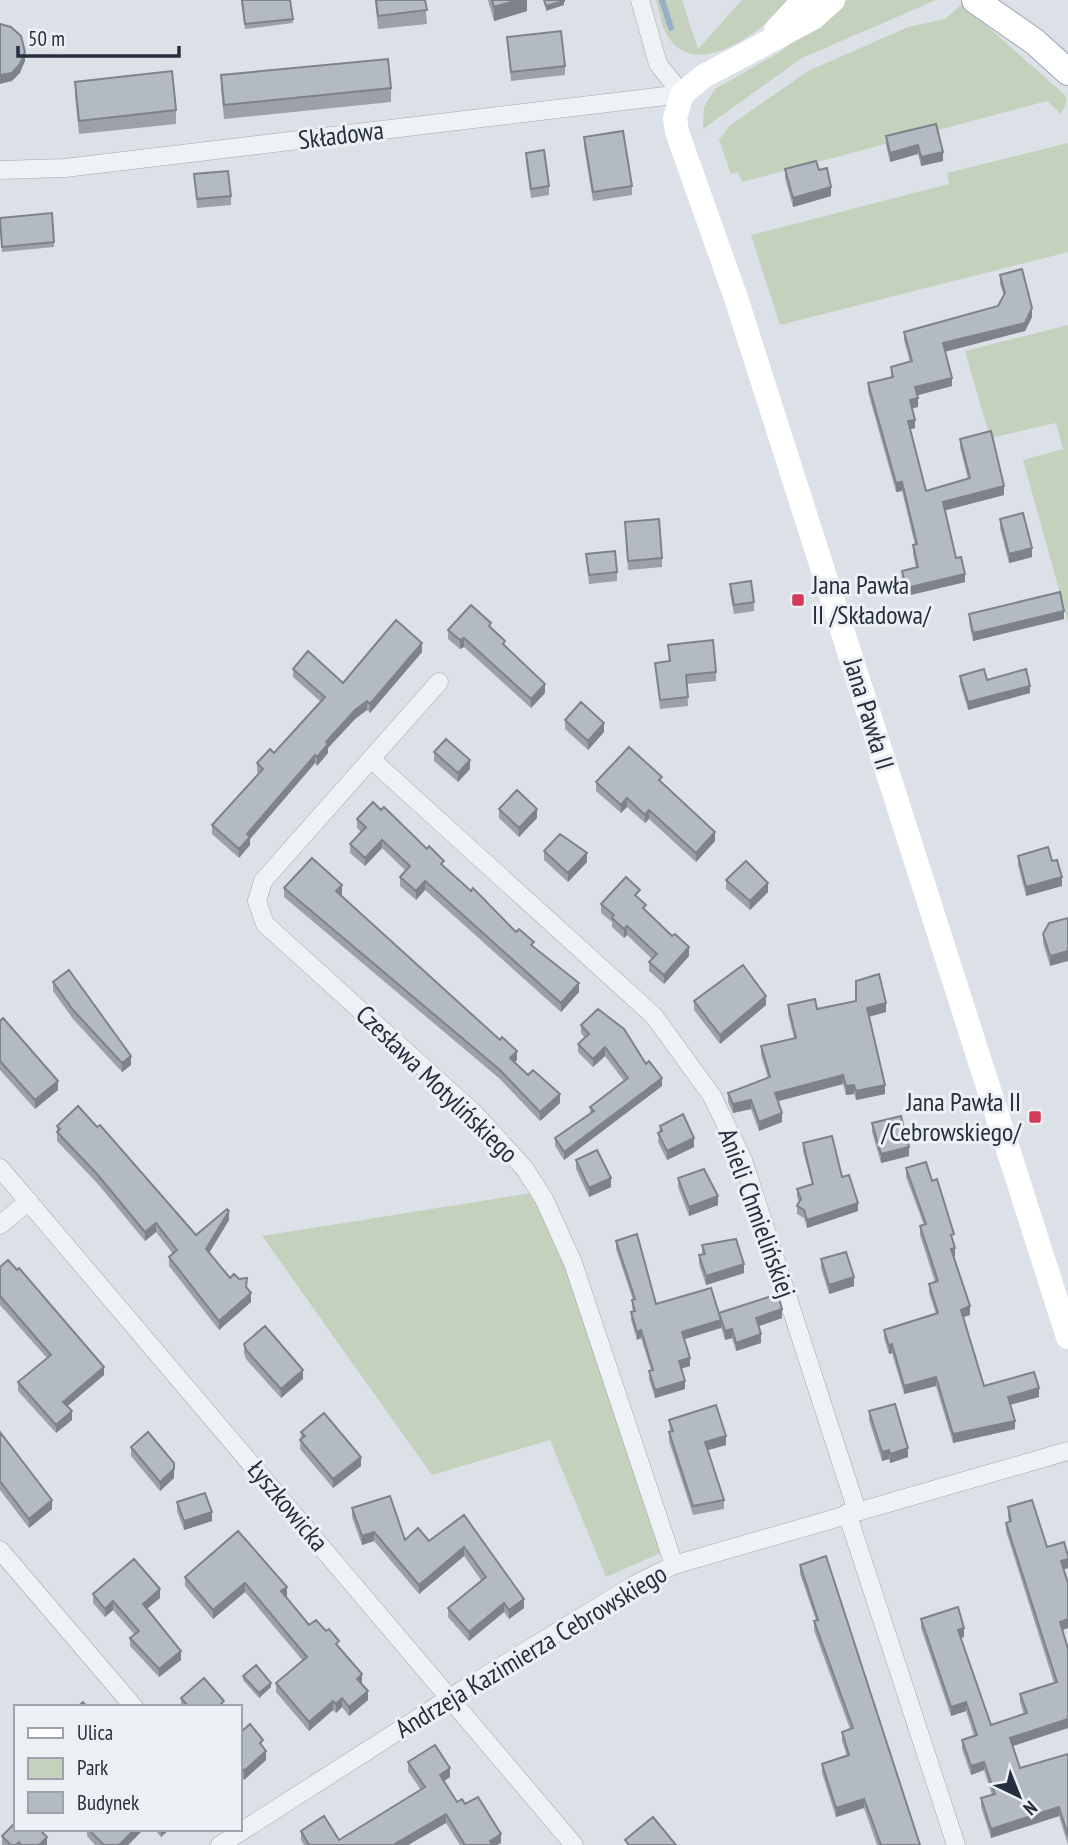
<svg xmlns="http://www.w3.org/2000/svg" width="1068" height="1845" font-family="'PT Sans Narrow',sans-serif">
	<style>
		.green { fill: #c3d1bd }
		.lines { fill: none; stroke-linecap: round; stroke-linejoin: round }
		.stream { stroke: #96b0c9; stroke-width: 6 }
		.street-casing { stroke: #a2a8b1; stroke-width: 19 }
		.primary-casing { stroke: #9ba6b3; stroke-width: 28 }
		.street { stroke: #eff2f5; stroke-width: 18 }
		.secondary { stroke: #fff; stroke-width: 24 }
		.primary { stroke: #fff; stroke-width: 26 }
		.wall { fill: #9ba0a9 }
		.shaded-wall { fill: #7e8289 }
		.building { fill: #b4bac4; stroke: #7e8289; stroke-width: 2 }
		.poi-dot { fill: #d23c58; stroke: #ecf0f5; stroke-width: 2.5 }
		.labels { text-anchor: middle; stroke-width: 6; stroke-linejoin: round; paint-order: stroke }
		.street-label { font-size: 26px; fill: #262f3e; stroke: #ecf0f5 }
		.poi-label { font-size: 26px; fill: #262f3e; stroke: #ecf0f5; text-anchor: start }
	</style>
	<rect width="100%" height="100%" fill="#dce1e7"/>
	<path class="green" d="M656,0H682L698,49L742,0H792C767,26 703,80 671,41C662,30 660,14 656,0Z
		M847,0H936L802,58L703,129L704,107L715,89L780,52Z
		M962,4L1065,95L1067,101L1061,114L1047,101L742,182L738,172L731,174L719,140L729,126L808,71L908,27L945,19Z
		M1068,143V252L780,325L751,235L949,184L947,173Z
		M1068,325V622L1023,460L1063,449L1056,423L990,438L965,351Z
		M532,1193L563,1263L669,1549L606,1577L550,1440L432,1475L262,1236Z"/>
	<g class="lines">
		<path class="stream" d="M662,0L671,28"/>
		<defs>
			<path id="street" d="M640,0L658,64L682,94
				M0,170L65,168L682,94
				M439,682L263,881L257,901L265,924L475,1114L525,1169L544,1199L573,1263L674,1565
				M371,759L654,1016L712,1096L743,1160L857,1511
				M0,1168L574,1845
				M0,1225L29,1201
				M847,1513L956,1845
				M0,1550L134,1707
				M220,1845L451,1697L634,1585L674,1565L1068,1451"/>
			<path id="primary" d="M975,0L1035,42L1068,72"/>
		</defs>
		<use href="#street" class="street-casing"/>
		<use href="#primary" class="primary-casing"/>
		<use href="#street" class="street"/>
		<path class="secondary" d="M833,0L813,18L704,76L682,94L675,118L677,132L736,298L1068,1337
			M776,30L804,0"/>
		<use href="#primary" class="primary"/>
	</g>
	<path class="wall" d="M241,0H290L293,23L245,29Z
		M375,0H425L427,24L378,29Z
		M488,0H527V11L494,21Z
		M507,37L565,66V75L511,81Z
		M221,75L391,88V102L224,119L221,88Z
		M75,82L176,110V124L79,134L75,95Z
		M936,124L943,161L921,166L918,154L890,162L886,145V136Z
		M584,137L632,186V195L593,201L584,146Z
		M526,153L549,186V195L531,198L526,162Z
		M785,169L819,170L831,196L793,207L785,178Z
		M194,174L231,196V205L197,208Z
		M0,228L54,242V247L2,252Z
		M1000,275L1032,317L1025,331L945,352L952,386L917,395L918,407L912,408L915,428L910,429L926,491L968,479L960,447V439L1004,495L945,510L956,558L965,582L906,596L902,580V571L916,568L913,554V545H915L902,491L896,492L868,392V383L891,377V367L910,362L904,340V332L998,306L1004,296L1000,284Z
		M1000,519L1032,557L1009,563L1000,528Z
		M625,522L662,558V567L628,570Z
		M586,554L617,572V581L589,584Z
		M730,584L754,602V611L734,614L730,593Z
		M969,614L1064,619L973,641L969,622Z
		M491,628L545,693L531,708L464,647L460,649L448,639V630Z
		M668,645L716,672V681L687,684L688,706L660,709L655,663L669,662Z
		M422,652L370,713L367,710L355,719L328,748V753L317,766L315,763L250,839V845L239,858L212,834V825L259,774L257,772V763L274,753L321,702L293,677V669L343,683Z
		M960,676L987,680L1030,693L968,710L960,683Z
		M565,720L604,732L588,750L565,729Z
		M434,752L470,769L458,782L434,761Z
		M596,782L662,783L715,841L696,862L649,819L645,823L627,807L621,813L596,791Z
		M499,809L537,818L519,837L499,818Z
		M357,819L444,867L534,948L579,992L561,1012L425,890L416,900L400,886V877L406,871L382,848L365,866L350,853V844L361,832L357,828Z
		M544,851L587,862L568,882L544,860Z
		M1018,856L1052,861L1062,886L1026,896L1018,865Z
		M726,880L768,892L750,910L726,889Z
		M284,888L342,894L341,895L517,1060L515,1062L528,1075L560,1103L540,1121L500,1079L284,897Z
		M640,899L646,912L689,956L664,984L649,971V962L652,959L627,935L624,938L612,927V922L601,913V904Z
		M1068,918L1050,966L1043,943V934Z
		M53,982L131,1065L122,1072L73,1019L53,991Z
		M694,1001L766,1005L720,1044L694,1010Z
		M788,1005L817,1009L886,1012L869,1017L885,1094L856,1100L854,1094L846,1095L843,1084L778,1101L782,1122L759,1131L751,1109L733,1113L728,1102V1093L768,1078L761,1055V1046L794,1038L788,1014Z
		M0,1021L58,1090L35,1109L0,1070Z
		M581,1025L662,1086L564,1160L555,1146V1138L590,1113V1107L624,1081L605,1056L593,1067L578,1052V1044L585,1038L581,1033Z
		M872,1123L909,1156L881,1163L872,1132Z
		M57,1126L196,1235L229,1220L209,1253L230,1278L247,1288L251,1302L219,1330L169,1266V1257L173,1254L156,1232L145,1241L97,1183L57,1141Z
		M660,1126L694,1147L667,1160L658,1142Z
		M803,1143L842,1177L858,1211L807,1228L804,1218L797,1214V1206L799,1202L797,1197V1189L812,1185L803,1151Z
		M576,1160L611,1187L589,1197L576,1169Z
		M906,1168L932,1181L954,1242L955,1256H954L970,1315L963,1317L984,1386L1039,1397L1010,1405L1015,1429L953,1443L936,1386L904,1394L892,1353L889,1354L884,1338V1330L936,1314L929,1293V1284L935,1282L920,1235V1226L924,1225L906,1177Z
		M678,1178L718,1205L689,1216L678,1187Z
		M616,1241L656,1304L719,1314L782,1318L759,1326L761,1343L736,1351L732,1338L725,1340L721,1327L684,1339L690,1366L681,1369L685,1389L655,1398L649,1379V1371L651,1370L641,1338L637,1340L631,1320V1312L633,1311L632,1308L633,1300L616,1249Z
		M702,1245L744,1273L706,1285L699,1264V1255L702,1254Z
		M821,1259L854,1286L829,1294L821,1268Z
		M0,1267L104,1375L67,1406L72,1420L56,1433L18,1391V1382L47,1358L0,1305Z
		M244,1344L303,1379L281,1398L246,1359L244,1353Z
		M869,1411L908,1457L890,1463L889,1459L882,1461L869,1420Z
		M669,1420L726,1445L708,1450L724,1500V1509L693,1515L669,1441V1432H670Z
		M0,1432L52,1509L29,1528L0,1490Z
		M301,1432L361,1466L333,1488L300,1449Z
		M131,1447L174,1478L160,1491L131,1456Z
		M177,1502L212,1521L184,1530L177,1511Z
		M1008,1507L1068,1568L1064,1569L1068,1583V1628L1062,1630L1068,1649V1728L1012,1746L1020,1768L1068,1754V1845L1059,1816L991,1838L981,1807V1798L992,1795L984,1770L971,1775L962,1749V1740L974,1736L966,1711L951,1716L921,1628V1619L964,1637L961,1638L991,1725L1024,1714L1020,1702V1694L1054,1683L1006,1531V1523L1009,1522L1008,1516Z
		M352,1508L405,1540L429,1541L464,1515L524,1608L509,1619L504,1612L469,1641L448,1617V1608L481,1580L464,1556L419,1594L374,1541L362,1545L352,1517Z
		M238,1531L287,1596L285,1597L309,1625L339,1647L362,1683L361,1684L368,1700L349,1716L342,1707L336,1713L333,1710L309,1731L276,1692V1683L303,1661L245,1592L213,1619L185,1586V1577Z
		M800,1565L920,1845H877L864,1808L836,1817L822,1773V1764L847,1756L842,1741V1732L850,1729L814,1630V1621L816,1620L800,1574Z
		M93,1594L160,1598L147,1609L181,1660L159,1677L130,1646V1638L134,1634L113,1610L105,1617L93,1603Z
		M243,1676L271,1687L259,1698L243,1680Z
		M181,1698L224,1707H181Z
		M240,1733L263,1747L266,1760L244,1780L240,1775Z
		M408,1762L450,1777L444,1781L457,1802L465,1804L501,1843L497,1845H460L446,1823L408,1845H304L301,1840V1831L339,1840L421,1790L408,1771Z
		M87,1829H144L128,1845H95L87,1836Z
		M154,1829H170L161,1837Z
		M2,1836L47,1845H2Z"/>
	<path class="shaded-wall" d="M518,0H527V11L494,21V7Z
		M564,1V5L546,11V6Z
		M25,52V61L20,73L12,81L0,84V75Z
		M918,145V154L890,162V153Z
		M943,152V161L921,166V157Z
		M831,187V196L793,207V198Z
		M1032,308V317L1025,331L943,352V343Z
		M952,378V386L915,396V387Z
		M918,398V407L910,409V400Z
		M915,420V428L908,430V421Z
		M902,482V491L896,492V483Z
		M1004,486V495L943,511V502Z
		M1032,548V557L1009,563V554Z
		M965,574V582L906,596V588Z
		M1064,611V619L973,641V633Z
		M464,638V647L460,649V640Z
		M422,643V652L370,713V704Z
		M545,684V693L531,708V699Z
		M1030,686V693L968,710V702Z
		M367,701V710L355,719L328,748V753L317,766V757L326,742L355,710Z
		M604,723V732L588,750V741Z
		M315,755V763L250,839V845L239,858V849L247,834Z
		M470,760V769L458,782V773Z
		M627,798V807L621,813V805Z
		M537,809V818L519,837V828Z
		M649,810V819L645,823V815Z
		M715,832V841L696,862V853Z
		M382,840V848L365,866V858Z
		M587,853V862L568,882V873Z
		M1062,877V886L1026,896V887Z
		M425,881V890L416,900V891Z
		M768,883V892L750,910V901Z
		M342,885V894L336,900V891Z
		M627,926V935L624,938V929Z
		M689,947V956L664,984V975Z
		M1068,951V961L1050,966V956Z
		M579,983V992L561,1012V1003Z
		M766,996V1005L720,1044V1035Z
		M886,1003V1012L867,1017V1008Z
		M605,1047V1056L593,1067V1059Z
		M517,1051V1060L510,1067V1058Z
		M131,1056V1065L122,1072V1063Z
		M843,1075V1084L775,1102V1093Z
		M662,1078V1086L564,1160V1152Z
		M58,1081V1090L35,1109V1100Z
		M854,1085V1094L846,1095V1086Z
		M885,1085V1094L856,1100V1091Z
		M560,1094V1103L540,1121V1112Z
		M751,1100V1109L733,1113V1104Z
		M782,1113V1122L759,1131V1122Z
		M694,1138V1147L667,1160V1151Z
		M909,1147V1156L881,1163V1154Z
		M611,1178V1187L589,1197V1188Z
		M718,1196V1205L689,1216V1207Z
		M858,1203V1211L807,1228V1220Z
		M229,1211V1220L206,1258V1249Z
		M156,1223V1232L145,1241V1232Z
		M955,1248V1256L951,1257V1249Z
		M744,1264V1273L706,1285V1276Z
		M854,1277V1286L829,1294V1285Z
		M251,1293V1302L219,1330V1321Z
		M970,1306V1315L961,1318V1310Z
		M782,1309V1318L756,1327V1318Z
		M721,1320V1328L682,1340V1332Z
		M732,1329V1338L725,1340V1331Z
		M641,1330V1338L637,1340V1332Z
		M761,1334V1343L736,1351V1343Z
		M892,1344V1353L889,1354V1346Z
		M690,1358V1366L679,1369V1361Z
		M104,1367V1375L63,1410V1402Z
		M303,1370V1379L281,1398V1389Z
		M936,1377V1386L904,1394V1386Z
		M685,1381V1389L655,1398V1390Z
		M1039,1388V1397L1008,1405V1397Z
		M72,1411V1420L56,1433V1425Z
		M1015,1421V1429L953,1443V1434Z
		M726,1436V1445L705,1451V1442Z
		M908,1448V1457L890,1463V1454Z
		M889,1450V1459L882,1461V1452Z
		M361,1457V1466L333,1488V1479Z
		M174,1469V1478L160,1491V1482Z
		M52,1500V1509L29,1528V1519Z
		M212,1512V1521L184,1530V1521Z
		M374,1532V1541L362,1545V1536Z
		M464,1547V1556L419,1594V1585Z
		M1068,1559V1568L1061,1570V1561Z
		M245,1583V1592L213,1619V1610Z
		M287,1587V1596L281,1600V1591Z
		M160,1589V1598L143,1612V1604Z
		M524,1599V1608L509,1619V1610Z
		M113,1601V1610L105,1617V1609Z
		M504,1603V1612L469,1641V1632Z
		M1068,1619V1628L1060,1631V1622Z
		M964,1628V1637L958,1639V1630Z
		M181,1651V1660L159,1677V1669Z
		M362,1674V1683L357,1687V1679Z
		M271,1683V1687L259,1698V1693Z
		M368,1691V1700L349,1716V1707Z
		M342,1698V1707L336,1713V1704Z
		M333,1701V1710L309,1731V1722Z
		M966,1702V1711L951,1716V1707Z
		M1068,1719V1728L1010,1747V1738Z
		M266,1751V1760L244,1780V1771Z
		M984,1762V1770L971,1775V1766Z
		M450,1768V1777L440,1784V1775Z
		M864,1799V1808L836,1817V1808Z
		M1059,1807V1816L991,1838V1829Z
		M446,1814V1823L408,1845H393Z
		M135,1829H144L128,1845H119Z
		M161,1829H170L161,1837Z
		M501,1834V1843L497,1845H490V1841Z
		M47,1837V1845H39Z"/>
	<path class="building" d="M242,0H290L293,19L245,24Z
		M376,0H425L427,10L378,16Z
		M492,0H518L494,7Z
		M544,0H564V1L546,6Z
		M0,24L11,27L21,36L25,52L20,64L12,73L0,75Z
		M561,31L565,66L511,72L507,37Z
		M388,59L391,88L224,105L221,75Z
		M172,71L176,110L79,121L75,82Z
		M936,124L943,152L921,157L918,145L890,153L886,136Z
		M623,131L632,186L593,192L584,137Z
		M544,150L549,186L531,189L526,153Z
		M816,161L819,170L827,168L831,187L793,198L785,169Z
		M228,171L231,196L197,199L194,174Z
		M52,213L54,242L2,247L0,218Z
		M1022,269L1032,308L1025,323L943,343L952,378L915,387L918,398L910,400L915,420L908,421L926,491L970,478L960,439L991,431L1004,486L943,502L956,558L961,557L965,574L906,588L902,571L918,567L913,545L917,544L902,482L896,483L868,383L893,377L891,367L912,361L904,332L998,306L1005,293L1000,275Z
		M1023,513L1032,548L1009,554L1000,519Z
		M659,519L662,558L628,561L625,522Z
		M615,551L617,572L589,575L586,554Z
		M751,581L754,602L734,605L730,584Z
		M1060,592L1064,611L973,633L969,614Z
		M471,605L491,623L489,626L505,641L503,644L545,684L531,699L464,638L460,640L448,630Z
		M396,620L422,643L370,704L367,701L355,710L326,742L328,744L317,757L315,755L247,834L250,837L239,849L212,825L263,769L257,763L270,749L274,753L325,697L293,669L308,651L343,683Z
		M713,640L716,672L686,675L688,697L660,700L655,663L670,661L668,645Z
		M984,669L987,680L1026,669L1030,686L968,702L960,676Z
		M581,702L604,723L588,741L565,720Z
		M446,739L470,760L458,773L434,752Z
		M629,747L662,777L659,780L715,832L696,853L649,810L645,815L627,798L621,805L596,782Z
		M517,790L537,809L519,828L499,809Z
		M373,802L381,810L384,807L427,849L429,846L444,861L441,864L471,891L473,888L516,932L519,929L534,942L531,945L579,983L561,1003L425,881L416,891L400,877L410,866L382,840L365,858L350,844L366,827L357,819Z
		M560,834L587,853L568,873L544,851Z
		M1048,847L1052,861L1057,860L1062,877L1026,887L1018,856Z
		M312,858L342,885L336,891L500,1040L502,1037L517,1051L510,1058L528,1075L533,1070L560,1094L540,1112L500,1070L284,888Z
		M746,861L768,883L750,901L726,880Z
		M626,877L640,890L635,895L646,905L643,908L672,936L675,934L689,947L664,975L649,962L657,954L627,926L624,929L612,918L614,915L601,904Z
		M1068,918V951L1050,956L1043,934L1049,923Z
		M743,965L766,996L720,1035L694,1001Z
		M69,970L131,1056L122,1063L73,1010L53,982Z
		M879,974L886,1003L867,1008L885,1085L856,1091L854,1085L846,1086L843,1075L775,1093L782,1113L759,1122L751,1100L733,1104L728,1093L770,1077L761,1046L796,1038L788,1005L815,999L817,1009L856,1001V981Z
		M598,1009L624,1029L646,1064L649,1061L662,1078L564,1152L555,1138L594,1111L590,1107L628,1078L605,1047L593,1059L578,1044L589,1034L581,1025Z
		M3,1018L58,1081L35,1100L0,1061V1021Z
		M78,1106L97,1127L100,1125L196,1235L227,1209L229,1211L206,1249L230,1278L234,1274L239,1279L247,1278L246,1287L251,1293L219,1321L169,1257L177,1250L156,1223L145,1232L97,1174L57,1132L60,1129L57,1126Z
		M683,1114L694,1138L667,1151L658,1133L662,1131L660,1126Z
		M901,1116L909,1147L881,1154L872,1123Z
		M832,1136L842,1177L849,1175L858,1203L807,1220L804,1210L797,1206L801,1199L797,1189L813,1184L803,1143Z
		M597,1150L611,1178L589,1188L576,1160Z
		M926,1162L932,1181L937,1179L954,1234L951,1235L955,1248L951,1249L970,1306L961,1310L984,1386L1034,1372L1039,1388L1008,1397L1015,1421L953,1434L936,1377L904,1386L892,1344L889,1346L884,1330L938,1313L929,1284L938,1281L920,1226L926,1224L906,1168Z
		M704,1169L718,1196L689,1207L678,1178Z
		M637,1234L656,1304L711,1288L721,1320L682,1332L690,1358L679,1361L685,1381L655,1390L649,1371L653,1370L641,1330L637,1332L631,1312L635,1311L632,1300L635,1299L616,1241Z
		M736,1239L744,1264L706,1276L699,1255L705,1254L702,1245Z
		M846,1252L854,1277L829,1285L821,1259Z
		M8,1260L17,1270L19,1268L104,1367L63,1402L72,1411L56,1425L18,1382L51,1355L0,1296V1267Z
		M778,1294L782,1309L756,1318L761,1334L736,1343L732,1329L725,1331L719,1313Z
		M265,1326L303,1370L281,1389L246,1350L244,1344Z
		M895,1404L908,1448L890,1454L889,1450L882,1452L869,1411Z
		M716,1405L726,1436L705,1442L724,1500L693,1506L669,1432L673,1431L669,1420Z
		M324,1413L361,1457L333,1479L300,1440L305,1436L301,1432Z
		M0,1432L52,1500L29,1519L0,1481Z
		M148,1432L174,1463V1469L160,1482L131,1447Z
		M205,1493L212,1512L184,1521L177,1502Z
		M390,1496L405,1540L418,1528L429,1541L464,1515L524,1599L509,1610L504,1603L469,1632L448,1608L486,1577L464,1547L419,1585L374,1532L362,1536L352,1508Z
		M1032,1500L1047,1547L1064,1542L1068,1556V1559L1061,1561L1068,1583V1619L1060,1622L1068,1649V1719L1010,1738L1020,1768L1068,1754V1836L1059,1807L991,1829L981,1798L995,1794L984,1762L971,1766L962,1740L977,1735L966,1702L951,1707L921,1619L958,1607L964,1628L958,1630L991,1725L1027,1713L1020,1694L1057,1682L1006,1523L1011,1521L1008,1507Z
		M238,1531L287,1587L281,1591L309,1625L316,1620L326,1631L329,1629L339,1641L336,1644L362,1674L357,1679L368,1691L349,1707L342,1698L336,1704L333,1701L309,1722L276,1683L307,1657L245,1583L213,1610L185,1577Z
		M826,1556L920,1845H881L864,1799L836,1808L822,1764L849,1755L842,1732L853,1728L814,1621L818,1620L800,1565Z
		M134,1559L160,1589L143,1604L181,1651L159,1669L130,1638L139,1631L113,1601L105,1609L93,1594Z
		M256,1665L271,1683L259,1693L243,1676Z
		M204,1678L224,1701L218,1707H189L181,1698Z
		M83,1702L87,1707H78Z
		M250,1724L263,1740L260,1743L266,1751L244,1771L240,1766V1733Z
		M435,1745L450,1768L440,1775L457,1802L462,1799L465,1804L478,1797L501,1834L490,1841L492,1845H465L446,1814L393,1845H309L301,1831L324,1816L339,1840L425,1787L408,1762Z
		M653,1817L676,1845H629L625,1840Z
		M16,1822V1829H39L47,1837L39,1845H21L19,1842L16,1845H11L2,1836Z
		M88,1829H135L119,1845H104Z"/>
	<g class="poi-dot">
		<rect x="791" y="593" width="14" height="14" rx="3.5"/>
		<rect x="1028" y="1110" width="14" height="14" rx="3.5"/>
	</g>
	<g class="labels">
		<g class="street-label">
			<text transform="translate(341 135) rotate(-7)" y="9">Składowa</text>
			<text transform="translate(869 714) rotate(73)" y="9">Jana Pawła II</text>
			<text transform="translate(437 1084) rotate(44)" y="9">Czesława Motylińskiego</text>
			<text transform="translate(757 1213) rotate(70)" y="9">Anieli Chmielińskiej</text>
			<text transform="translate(288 1506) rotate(50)" y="9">Łyszkowicka</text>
			<text transform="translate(531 1651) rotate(-31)" y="9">Andrzeja Kazimierza Cebrowskiego</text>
		</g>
		<g class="poi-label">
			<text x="812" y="594">Jana Pawła<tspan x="812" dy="30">II /Składowa/</tspan></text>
			<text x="1021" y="1111" text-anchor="end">Jana Pawła II<tspan x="1021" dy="30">/Cebrowskiego/</tspan></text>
		</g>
	</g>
	<rect x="14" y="1705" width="228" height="126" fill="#ecf0f5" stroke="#9da3ac" stroke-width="2"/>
	<rect x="28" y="1728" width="35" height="10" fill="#ffffff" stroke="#9da3ac" stroke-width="2"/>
	<text x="77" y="1740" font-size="21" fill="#262f3e">Ulica</text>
	<rect x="28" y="1758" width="35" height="21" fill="#c3d1bd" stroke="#9da3ac" stroke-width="2"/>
	<text x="77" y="1775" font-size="21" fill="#262f3e">Park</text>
	<rect x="28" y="1792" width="35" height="21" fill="#b4bac4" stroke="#9da3ac" stroke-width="2"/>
	<text x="77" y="1810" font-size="21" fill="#262f3e">Budynek</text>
	<g transform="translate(1019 1796) rotate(137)" stroke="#ecf0f5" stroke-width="5" paint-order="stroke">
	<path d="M0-5L12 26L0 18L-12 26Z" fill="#262f3e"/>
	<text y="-10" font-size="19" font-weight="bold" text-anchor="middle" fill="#262f3e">N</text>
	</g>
	<path d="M18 46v10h161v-10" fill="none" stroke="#262f3e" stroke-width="3.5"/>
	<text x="28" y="46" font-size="21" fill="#262f3e" stroke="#ecf0f5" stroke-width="5" paint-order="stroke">50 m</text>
</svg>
